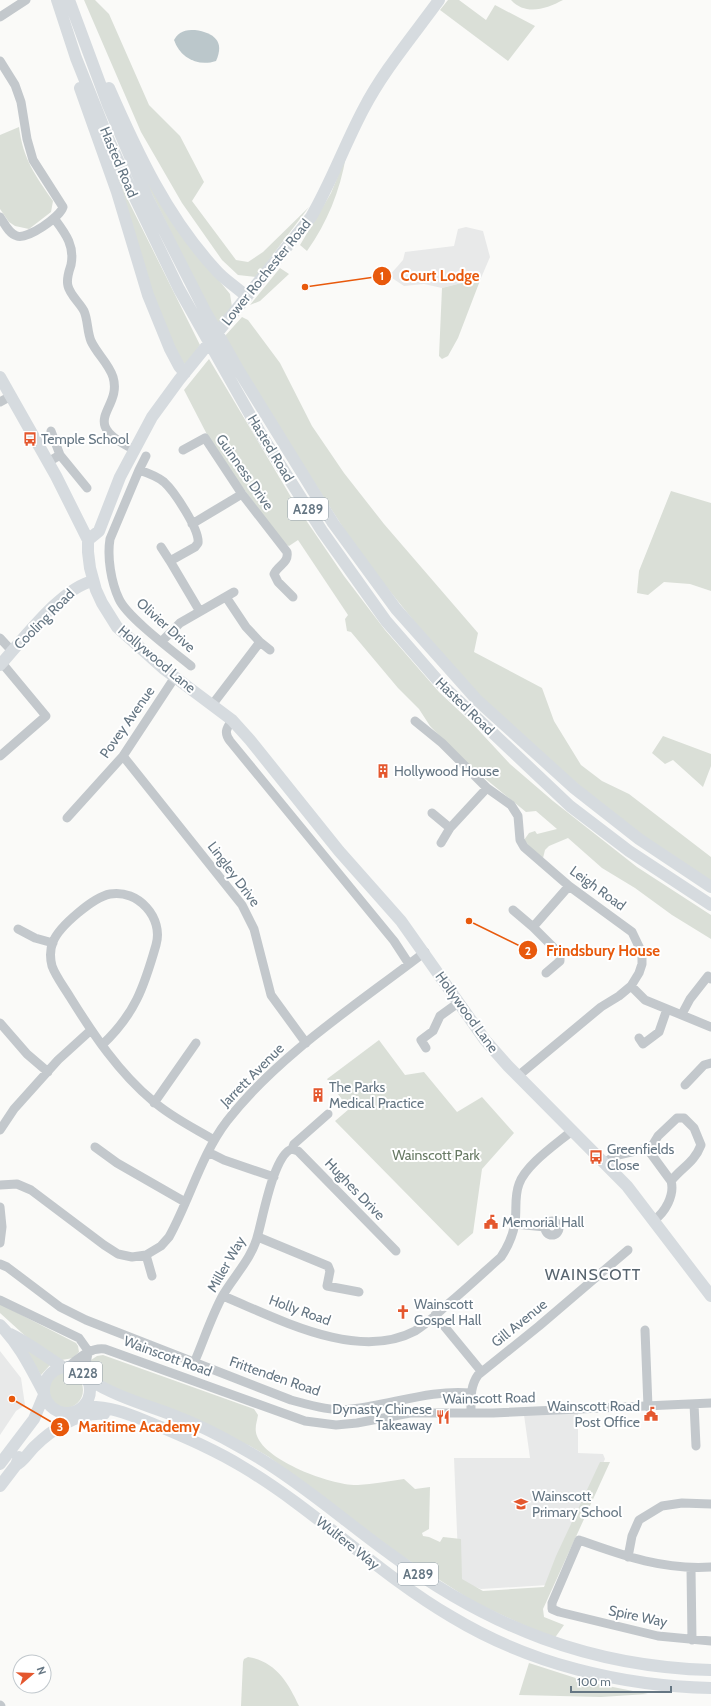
<svg xmlns="http://www.w3.org/2000/svg" width="711" height="1706" font-family="Cabin,sans-serif">
	<style>
		.built { fill: #e8e9e9 }
		.green { fill: #dadfd7 }
		.water { fill: #bbc7cb }
		.lines { fill: none; stroke-linecap: round; stroke-linejoin: round }
		.minor { stroke: #c3c8cc; stroke-width: 9 }
		.major { stroke: #d6dbdf; stroke-width: 12 }
		.labels { text-anchor: middle; stroke-width: 4; stroke-linejoin: round; paint-order: stroke }
		.shield { fill: #fff; stroke: #939fa8; stroke-width: 1 }
		.shield-label { font-size: 13px; font-weight: bold; fill: #657683 }
		.street-label { font-size: 14px; fill: #657683; stroke: #fff }
		.poi-label { font-size: 14px; fill: #657683; stroke: #fff; text-anchor: start }
		.park-label { font-size: 14px; fill: #687a64; stroke: #fff }
		.quarter-label { font-size: 16px; letter-spacing: 1px; fill: #57646e; stroke: #fff }
		.leader { fill: none; stroke: #e8590c; stroke-width: 1.5 }
		.callout-dot { fill: #e8590c; stroke: #fff; stroke-width: 1.5 }
		.mark-label { font-size: 12px; text-anchor: middle; font-weight: bold; fill: #fff }
		.callout-label { font-size: 15px; text-anchor: middle; font-weight: bold; fill: #e8590c; stroke: #fff; stroke-width: 4; stroke-linejoin: round; paint-order: stroke }
	</style>
	<rect width="100%" height="100%" fill="#fafaf8"/>
	<path class="built" d="M466,227L483,231L490,257L481,278L442,288L424,284L404,286L389,276L403,260L405,252L454,246L458,229Z
		M0,1351L21,1378L25,1405L16,1411L0,1435Z
		M578,1412V1453L603,1454L605,1459L548,1585L481,1589L459,1581L454,1458H530L524,1415Z"/>
	<path class="green" d="M84,0H95L109,14L149,105L180,136L204,182L192,201L236,260L248,262L263,252L309,207L256,277L238,275L222,260L182,203L141,132Z
		M448,0H459L486,20L495,5L535,26L508,61L440,10Z
		M511,0H563C546,9 526,16 511,0Z
		M19,127C23,159 35,175 53,201L51,212L29,229L15,226L9,222L0,209V135Z
		M103,140L127,196H126L200,345L187,364L179,363L168,342Z
		M136,153L197,253L230,294L232,307L217,325L146,182Z
		M346,156C340,191 327,223 307,251L300,245L331,193Z
		M280,268L289,274L260,301L250,305Z
		M481,278L458,338L448,356L442,359L439,356L442,288Z
		M242,317L248,320L280,363L312,426L344,473L384,524L478,633L474,652L542,688L554,721L581,765L602,781L629,794L711,857V884L632,830L514,730L442,656L360,554L271,415L224,337Z
		M209,359L297,507L344,576L385,630L439,692L471,722L510,764L553,801L637,867L711,915V939L672,915L635,888L602,868L568,838L549,846L545,850L543,858L536,854L524,840L529,833L535,831L537,834L557,829L536,811L526,812L465,762L430,726L419,709L398,688L351,632L347,631L345,619L348,615L298,540L289,546L283,543L214,448L184,390Z
		M671,491L711,503V591L690,584L664,582L648,595L637,593L639,571Z
		M663,736L711,754V766L703,787L673,760L665,764L652,753Z
		M379,1040L405,1075L424,1072L457,1112L482,1097L514,1133L482,1169L473,1233L458,1246L335,1121L349,1109L327,1079Z
		M0,1304L76,1343L78,1346L79,1352L73,1358L62,1360L32,1342L0,1313Z
		M22,1344L51,1364L41,1375Z
		M103,1355L254,1409L258,1415C257,1422 254,1428 257,1436C266,1461 332,1486 358,1485C373,1484 389,1481 404,1479L415,1489L430,1487L429,1529L422,1533L423,1536L429,1537L440,1542L443,1537L461,1539L462,1579L483,1591L544,1587L556,1556L600,1462H610L543,1609L544,1617L564,1625L554,1639L474,1602L399,1554L269,1457L250,1446L103,1384L93,1376L89,1370L91,1360L97,1356Z
		M47 1390a18 18 0 1 1 36 0a18 18 0 1 1-36 0Z
		M248,1657C275,1661 288,1682 299,1706H241L243,1662L244,1659Z
		M529,1663L588,1682L648,1694L601,1697L519,1695Z"/>
	<path class="water" d="M195,30C214,33 225,41 216,61C198,67 180,58 174,40C179,31 185,30 195,30Z"/>
	<g class="lines">
		<path class="minor" d="M0,17L26,0
			M0,61L15,85L21,102L27,139L33,160L63,207C60,217 27,240 17,236C9,234 4,223 0,217
			M54,218C65,233 75,245 71,265C69,271 66,279 68,286C70,295 80,303 84,311C88,320 87,331 91,341C97,354 109,364 113,377C123,410 76,421 133,449
			M0,402L11,396
			M51,431L60,455
			M183,450L205,438L242,494L287,552C289,563 278,565 274,574L278,582L293,597
			M146,456L139,470C148,473 157,476 164,482C174,491 200,530 198,543L195,547L170,561L199,610
			M48,462L60,455L87,488
			M139,470L110,539C107,557 111,582 119,599C127,617 174,652 191,666
			M192,524L242,494
			M161,547L170,561
			M0,638L12,651
			M162,641L180,623L234,592
			M260,642L270,650
			M212,705L260,642L246,627L226,597
			M232,720C226,729 224,733 230,741L394,941L409,964
			M415,721L442,743L487,788L511,805L518,816L520,840L524,847L569,886L632,932L642,953V964L639,973L631,986L619,996L601,1007L518,1076
			M0,756L46,716L2,663
			M123,756L242,905L254,929L271,995L306,1043
			M432,813L450,828L487,788
			M67,818L123,756L175,677
			M441,843L450,828
			M513,910L533,927L569,886
			M533,927L554,948L560,957V961L546,973
			M18,929L35,938L53,943
			M631,986L645,1000L711,1027
			M682,1014L690,999L708,976L711,979
			M0,1023L27,1054L48,1072
			M639,1038L643,1044L659,1032L667,1009
			M102,1045C135,1014 144,987 156,945C164,918 138,889 110,894C94,897 59,926 53,942C50,949 50,958 52,966C56,977 64,987 70,997C93,1034 119,1073 153,1101C171,1117 194,1128 214,1140
			M426,1048L421,1040L433,1031L440,1016L458,1003
			M685,1085L704,1065L711,1063
			M154,1103L196,1043
			M0,1130L14,1109L58,1060L91,1030
			M95,1147L117,1163L185,1202
			M292,1149L298,1151L396,1251
			M649,1151L671,1181
			M208,1152L224,1160L274,1177
			M605,1163L614,1156L644,1149L649,1151L658,1136L677,1118H684L694,1128L701,1145C694,1163 682,1167 671,1181C675,1195 665,1213 653,1221
			M0,1185L17,1184L31,1190L104,1245L118,1254L132,1257L146,1255L161,1246L169,1237C190,1199 201,1155 227,1121C278,1055 359,1003 425,952
			M0,1207L2,1227L0,1243
			M545 1228a7 7 0 1 1 14 0a7 7 0 1 1-14 0Z
			M515,1224L545,1227
			M258,1237L328,1266L330,1271L327,1286L359,1292
			M146,1255L152,1276
			M0,1264L7,1267L60,1307L86,1320L291,1400C310,1405 332,1412 352,1409C391,1405 431,1389 471,1393
			M223,1296C277,1318 357,1362 415,1331C427,1324 438,1313 448,1304C466,1289 483,1273 501,1257C507,1248 513,1235 515,1223C517,1210 514,1197 519,1184C526,1164 558,1143 573,1130
			M0,1300L79,1338L89,1352
			M435,1315L481,1371
			M645,1330L648,1407
			M194,1363C204,1340 211,1317 223,1295C234,1276 253,1257 258,1234C263,1217 274,1154 292,1149L294,1144L328,1114
			M68,1367C79,1358 90,1347 105,1349L305,1421L336,1425L357,1423L410,1413H493L711,1403
			M88,1379L86,1364L88,1353
			M694,1404L696,1446
			M471,1412C471,1399 470,1386 478,1375L539,1326L628,1250
			M628,1557L632,1536L639,1520L662,1506L682,1503L711,1504
			M711,1567C662,1570 624,1556 579,1540L552,1603V1609L559,1612L658,1636L711,1641
			M691,1569L692,1640
			M0,1705L1,1706"/>
		<path class="major" d="M57,0L76,58L108,138L133,194L179,289L262,436L322,531L386,621L440,683L570,806L629,851L711,905
			M69,0L108,105L148,199L205,311L239,371L333,523L396,609L477,700L574,788L639,839L711,887
			M80,88L117,192L148,295L170,349L179,366L185,373
			M109,88C137,152 167,217 215,269C224,280 237,287 247,297
			M0,377L56,476L88,540V552L90,568L96,590L102,603L117,627L164,669L232,720L250,740L339,851L401,921L485,1040L508,1066L627,1186L711,1296
			M88,540L99,531L120,477L152,417L179,380L311,217C331,183 344,146 363,110C383,71 413,36 439,0
			M0,665C23,640 61,588 93,581
			M0,1325C20,1345 31,1369 44,1393
			M10,1334C29,1343 45,1356 63,1367
			M44 1390a23 23 0 1 1 46 0a23 23 0 1 1-46 0Z
			M88,1379C116,1397 147,1405 178,1417C207,1428 233,1443 259,1458C307,1487 348,1524 393,1556C489,1627 591,1667 711,1670
			M83,1407C112,1405 135,1417 161,1427C189,1439 217,1451 243,1467C317,1511 378,1574 452,1617C530,1664 621,1686 711,1688
			M0,1464L34,1419L44,1395
			M16,1465C23,1462 29,1452 34,1447C52,1429 79,1412 104,1414
			M0,1486L16,1465L19,1457"/>
	</g>
	<defs>
		<symbol id="bus-bare" viewBox="-9 -9 18 18"><path d="M-5-6H5V4H4V6H2V4H-2V6H-4V4H-5ZM-3.5-4V0h7V-4ZM-3.5 1.2v1.5H-2V1.2ZM2 1.2v1.5H3.5V1.2Z" fill="#e4572e" stroke="#fff" stroke-width="2.5" paint-order="stroke"/></symbol>
		<symbol id="building-bare" viewBox="-9 -9 18 18"><path d="M-4-6H4V6H1V3H-1V6H-4ZM-2.5-4.3h1.7v1.8h-1.7ZM.8-4.3h1.7v1.8H.8ZM-2.5-1h1.7V.8h-1.7ZM.8-1h1.7V.8H.8Z" fill="#e4572e" stroke="#fff" stroke-width="2.5" paint-order="stroke"/></symbol>
		<symbol id="civic-bare" viewBox="-9 -9 18 18"><path d="M-.6-6.5H3V-4.5H.6V-3L4-1V1h2V6H-6V1h2V-1L-.6-3ZM-1.2 2.5V6h2.4V2.5Z" fill="#e4572e" stroke="#fff" stroke-width="2.5" paint-order="stroke"/></symbol>
		<symbol id="church-bare" viewBox="-9 -9 18 18"><path d="M-1.2-6h2.4v3.5h3.3v2.4h-3.3V6h-2.4V-.1h-3.3v-2.4h3.3Z" fill="#e4572e" stroke="#fff" stroke-width="2.5" paint-order="stroke"/></symbol>
		<symbol id="restaurant-bare" viewBox="-9 -9 18 18"><path d="M-5-6h1v4h1v-4h1v4h1v-4h1v5L-1.5 .5V6h-2V.5L-5-1ZM5-6V6H3V1.5H1.5Q1.5-4 5-6Z" fill="#e4572e" stroke="#fff" stroke-width="2.5" paint-order="stroke"/></symbol>
		<symbol id="school-bare" viewBox="-9 -9 18 18"><path d="M0-5L7-2L0 1L-7-2ZM-4 1L0 2.5L4 1V4Q0 6-4 4Z" fill="#e4572e" stroke="#fff" stroke-width="2.5" paint-order="stroke"/></symbol>
	</defs>
	<g fill-rule="evenodd">
		<use href="#bus-bare" x="20" y="429" width="20" height="20"/>
		<use href="#building-bare" x="373" y="761" width="20" height="20"/>
		<use href="#building-bare" x="308" y="1085" width="20" height="20"/>
		<use href="#bus-bare" x="586" y="1147" width="20" height="20"/>
		<use href="#civic-bare" x="481" y="1212" width="20" height="20"/>
		<use href="#church-bare" x="393" y="1302" width="20" height="20"/>
		<use href="#civic-bare" x="641" y="1404" width="20" height="20"/>
		<use href="#restaurant-bare" x="433" y="1407" width="20" height="20"/>
		<use href="#school-bare" x="511" y="1494" width="20" height="20"/>
	</g>
	<g class="labels">
		<g class="shield">
			<rect x="288" y="498" width="40" height="22" rx="3"/>
			<rect x="64" y="1362" width="38" height="22" rx="3"/>
			<rect x="398" y="1563" width="40" height="22" rx="3"/>
		</g>
		<g class="shield-label">
			<text x="308" y="514">A289</text>
			<text x="83" y="1378">A228</text>
			<text x="418" y="1579">A289</text>
		</g>
		<g class="street-label">
			<text transform="translate(119 162) rotate(67)" y="5">Hasted Road</text>
			<text transform="translate(266 272) rotate(-51)" y="5">Lower Rochester Road</text>
			<text transform="translate(271 448) rotate(59)" y="5">Hasted Road</text>
			<text transform="translate(245 472) rotate(55)" y="5">Guinness Drive</text>
			<text transform="translate(44 619) rotate(-45)" y="5">Cooling Road</text>
			<text transform="translate(166 625) rotate(42)" y="5">Olivier Drive</text>
			<text transform="translate(157 659) rotate(40)" y="5">Hollywood Lane</text>
			<text transform="translate(465 706) rotate(44)" y="5">Hasted Road</text>
			<text transform="translate(127 722) rotate(-55)" y="5">Povey Avenue</text>
			<text transform="translate(234 874) rotate(53)" y="5">Lingley Drive</text>
			<text transform="translate(598 888) rotate(36)" y="5">Leigh Road</text>
			<text transform="translate(467 1012) rotate(54)" y="5">Hollywood Lane</text>
			<text transform="translate(252 1075) rotate(-45)" y="5">Jarrett Avenue</text>
			<text transform="translate(355 1189) rotate(46)" y="5">Hughes Drive</text>
			<text transform="translate(226 1264) rotate(-60)" y="5">Miller Way</text>
			<text transform="translate(300 1310) rotate(20)" y="5">Holly Road</text>
			<text transform="translate(519 1323) rotate(-39)" y="5">Gill Avenue</text>
			<text transform="translate(168 1356) rotate(20)" y="5">Wainscott Road</text>
			<text transform="translate(275 1376) rotate(19)" y="5">Frittenden Road</text>
			<text transform="translate(489 1398) rotate(-1)" y="5">Wainscott Road</text>
			<text transform="translate(348 1543) rotate(38)" y="5">Wulfere Way</text>
			<text transform="translate(638 1616) rotate(12)" y="5">Spire Way</text>
		</g>
		<g class="poi-label">
			<text x="41" y="444">Temple School</text>
			<text x="394" y="776">Hollywood House</text>
			<text x="329" y="1092">The Parks<tspan x="329" dy="16">Medical Practice</tspan></text>
			<text x="607" y="1154">Greenfields<tspan x="607" dy="16">Close</tspan></text>
			<text x="502" y="1227">Memorial Hall</text>
			<text x="414" y="1309">Wainscott<tspan x="414" dy="16">Gospel Hall</tspan></text>
			<text x="640" y="1411" text-anchor="end">Wainscott Road<tspan x="640" dy="16">Post Office</tspan></text>
			<text x="432" y="1414" text-anchor="end">Dynasty Chinese<tspan x="432" dy="16">Takeaway</tspan></text>
			<text x="532" y="1501">Wainscott<tspan x="532" dy="16">Primary School</tspan></text>
		</g>
		<g class="park-label">
			<text x="436" y="1160">Wainscott Park</text>
		</g>
		<g class="quarter-label">
			<text x="593" y="1280">WAINSCOTT</text>
		</g>
	</g>
	<path class="leader" d="M305 287L382 276M469 921L528 950M12 1399L60 1427"/>
	<g class="callout-dot">
		<circle cx="305" cy="287" r="4"/>
		<circle cx="469" cy="921" r="4"/>
		<circle cx="12" cy="1399" r="4"/>
		<circle cx="382" cy="276" r="10"/>
		<circle cx="528" cy="950" r="10"/>
		<circle cx="60" cy="1427" r="10"/>
	</g>
	<g class="mark-label">
		<text x="382" y="280">1</text>
		<text x="528" y="955">2</text>
		<text x="60" y="1431">3</text>
	</g>
	<g class="callout-label">
		<text x="440" y="281">Court Lodge</text>
		<text x="603" y="956">Frindsbury House</text>
		<text x="139" y="1432">Maritime Academy</text>
	</g>
	<g transform="translate(32 1674) rotate(71)"><circle r="19" fill="#ffffff" stroke="#c1c8cd"/>
	<path d="M0-3L7 15L0 10L-7 15Z" fill="#e4572e"/>
	<text y="-6" font-size="11" font-weight="bold" text-anchor="middle" fill="#657683">N</text>
	</g>
	<path d="M571 1686v6h100v-6" fill="none" stroke="#657683" stroke-width="2"/>
	<text x="577" y="1686" font-size="12" fill="#657683" stroke="#ffffff" stroke-width="3" paint-order="stroke">100 m</text>
</svg>
